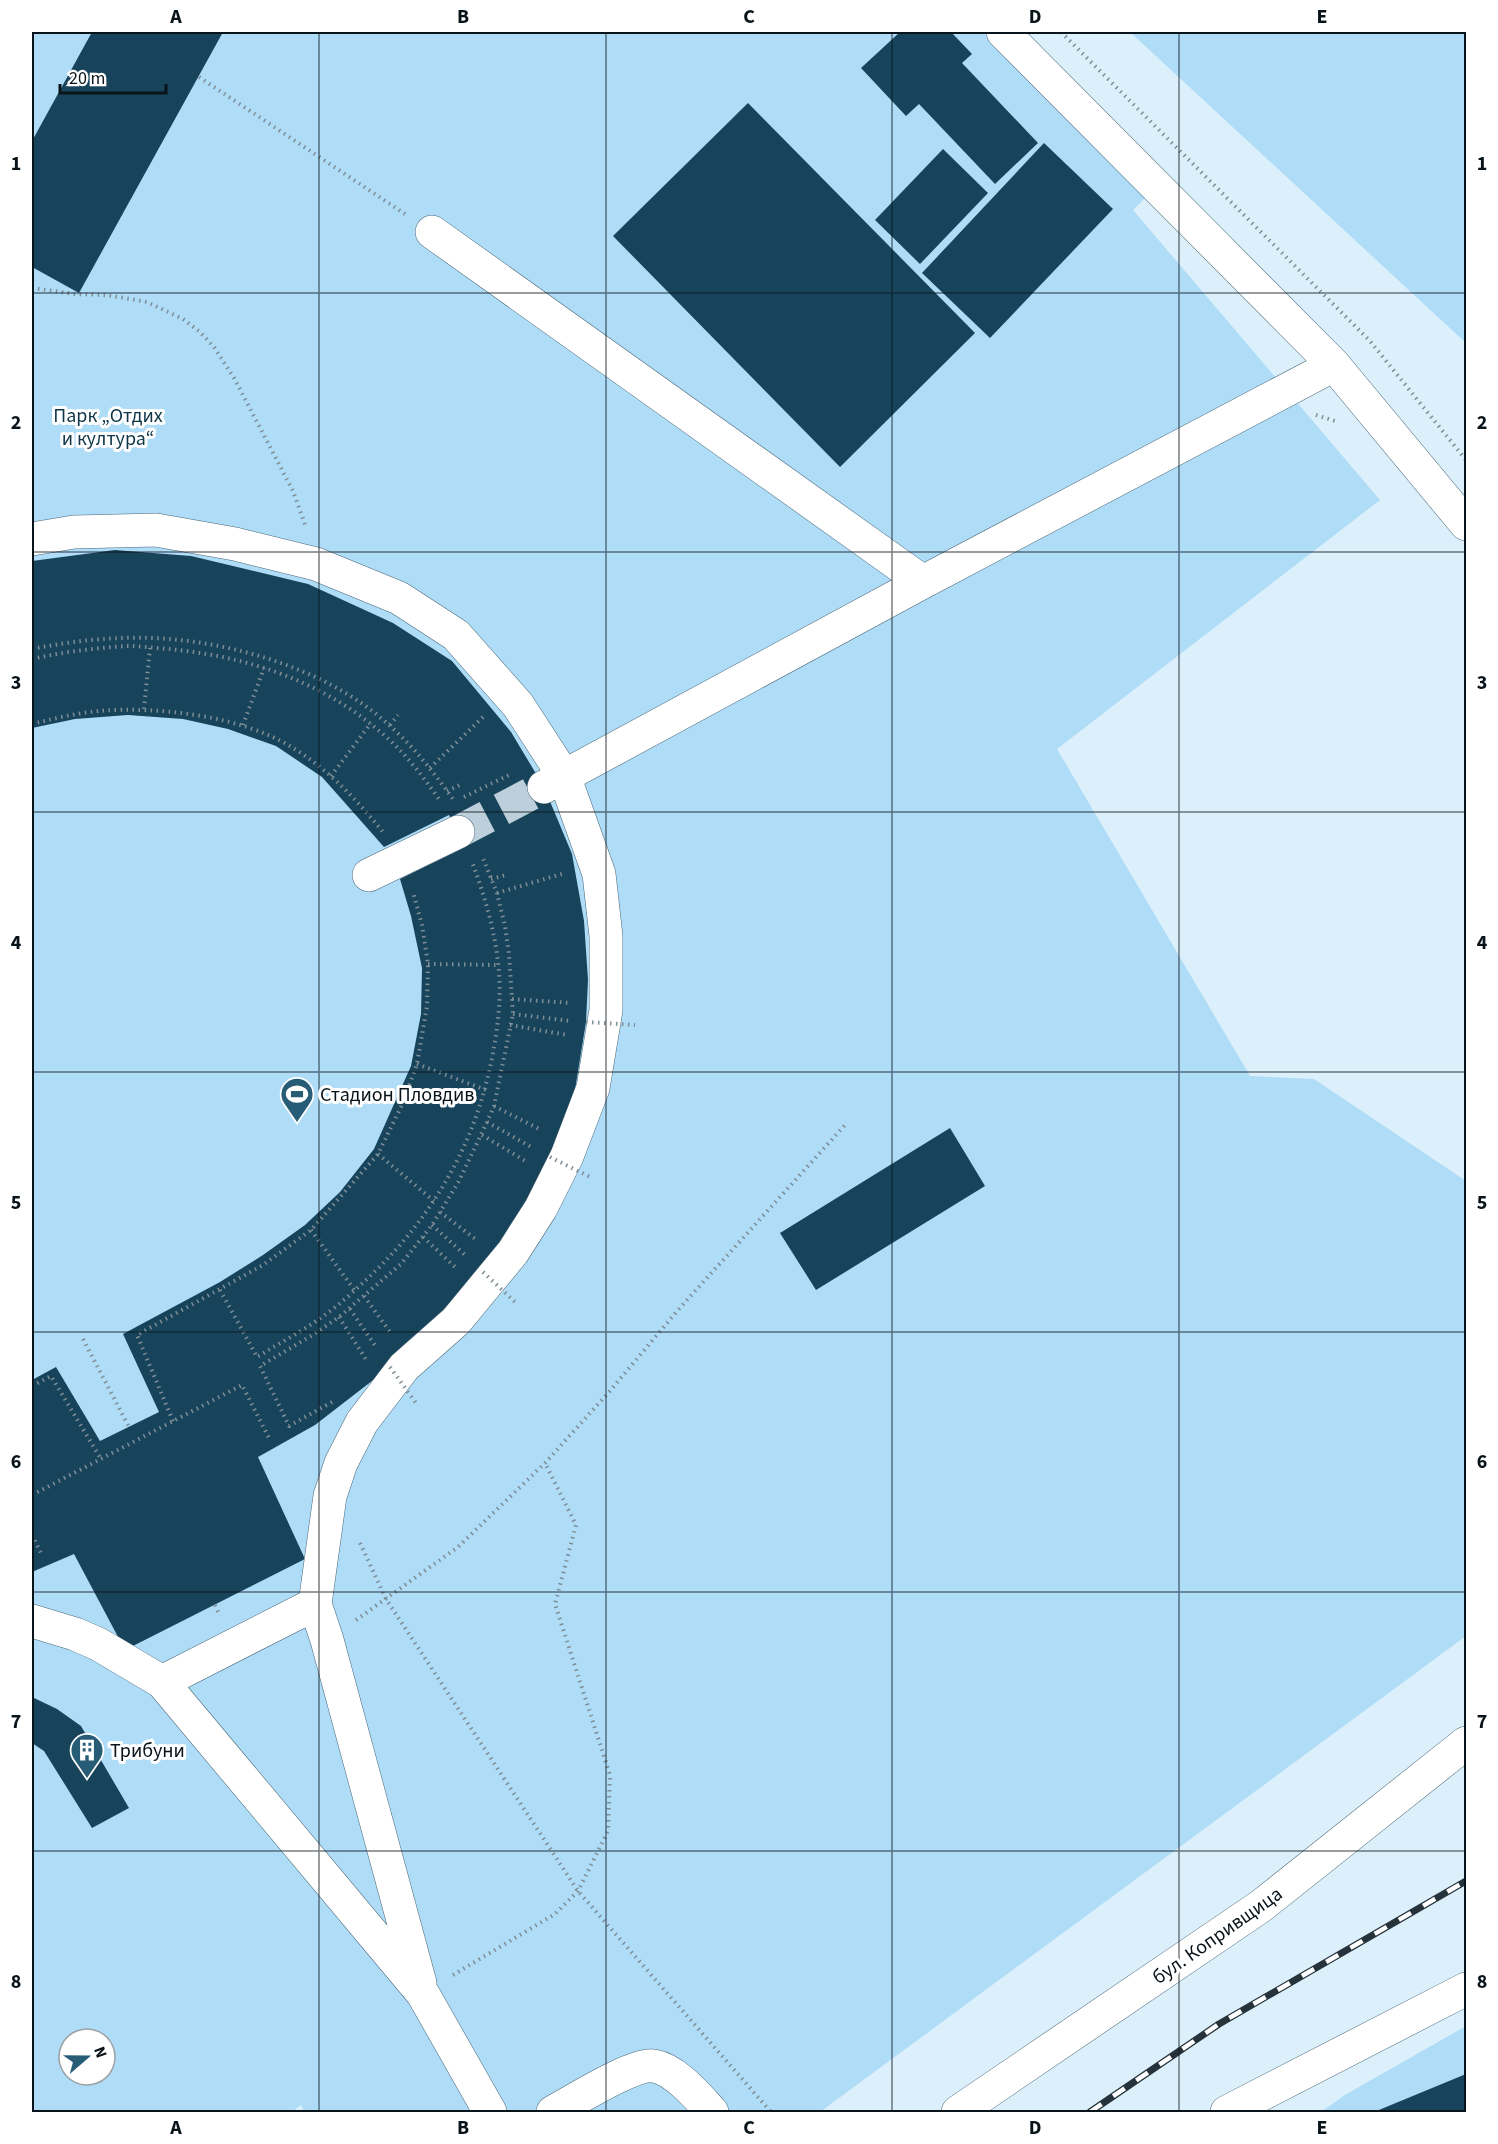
<svg xmlns="http://www.w3.org/2000/svg" width="1498" height="2144" font-family="'Source Sans 3',sans-serif">
	<style>
		.green { fill: #afdcf7; fill-rule: evenodd }
		.building { fill: #18445b }
		.lines { fill: none; stroke-linecap: round; stroke-linejoin: round }
		.minor-tunnel { stroke: #bccfda; stroke-width: 33; stroke-dasharray: 33 16; stroke-linecap: butt }
		.minor-casing { stroke: #4a6778; stroke-width: 34 }
		.major-casing { stroke: #4a6778; stroke-width: 34 }
		.path { stroke: #7e8e97; stroke-width: 4; stroke-dasharray: 1.5 4.5; stroke-linecap: butt }
		.minor { stroke: #fff; stroke-width: 33 }
		.major { stroke: #fff; stroke-width: 33 }
		.rail-casing { stroke: #27333b; stroke-width: 7 }
		.rail { stroke: #fff; stroke-width: 4.5; stroke-dasharray: 14; stroke-linecap: butt }
		.path-bridge { stroke: #7e8e97; stroke-width: 4; stroke-dasharray: 1.5 4.5; stroke-linecap: butt }
		.grid { fill: none; stroke: #08131a; stroke-width: 1.5; stroke-opacity: 0.55 }
		.labels { text-anchor: middle; stroke-width: 6; stroke-linejoin: round; paint-order: stroke }
		.park-label { font-size: 20px; fill: #0e3548; stroke: #fff }
		.poi-label { font-size: 20px; fill: #08131a; stroke: #fff; text-anchor: start }
		.street-label { font-size: 20px; fill: #08131a; stroke: #fff }
		.neatline { fill: none; stroke: #08131a; stroke-width: 2 }
		.grid-label { font-size: 20px; text-anchor: middle; font-weight: bold; fill: #08131a }
	</style>
	<rect width="100%" height="100%" fill="#dcf0fc"/>
	<path class="green" d="M32,32H983L1146,197L1133,210L1380,500L1057,749L1250,1076L1314,1079L1466,1181V1636L820,2112H304L301,2105L292,2112H32ZM69,2039H105V2075H69Z
		M1130,32H1466V343Z
		M1466,2026V2112H1321L1345,2095Z"/>
	<path class="building" d="M92,32H223L79,293L32,267V141Z
		M900,32H951L972,54L962,63L1038,143L995,184L919,104L906,116L861,68Z
		M748,103L975,333L840,467L613,236Z
		M1044,143L1113,209L990,338L922,273Z
		M943,149L988,193L920,264L875,220Z
		M115,550L191,556L308,584L393,623L452,661L511,732L544,787L572,854L584,921L588,980L586,1022L575,1090L550,1157L523,1210L483,1272L390,1367L315,1425L258,1457L305,1559L125,1650L74,1554L32,1572V1380L56,1367L100,1441L159,1412L123,1334L220,1282L263,1255L305,1225L340,1192L374,1149L411,1066L421,1014L422,968L411,916L400,879L465,847L449,815L384,847L322,777L276,746L228,729L183,719L128,715L75,719L32,728V561Z
		M950,1128L985,1186L816,1290L780,1233Z
		M32,1697L57,1709L81,1726L129,1808L92,1828L44,1751L32,1743Z
		M1466,2074V2112H1374Z"/>
	<g class="lines">
		<path class="minor-tunnel" d="M458,832L544,787"/>
		<defs>
			<path id="minor" d="M1003,32L1334,365L1466,524
				M432,232L923,582
				M32,539L74,532L156,530L235,544L316,564L399,598L456,635L518,705L564,776L599,874L606,936V1010L593,1088L567,1156L541,1208L513,1252L456,1321L404,1367L362,1422L341,1463L330,1496L315,1604L162,1682L98,1644L75,1634L32,1621
				M544,787L923,582L1334,365
				M369,875L458,832
				M315,1604L327,1640L420,1983
				M162,1682L423,1994L490,2112
				M553,2112C574,2101 633,2063 654,2066C676,2070 698,2097 712,2112"/>
			<path id="major" d="M958,2112L1261,1906L1466,1743
				M1227,2112L1466,1989"/>
		</defs>
		<use href="#minor" class="minor-casing"/>
		<use href="#major" class="major-casing"/>
		<path class="path" d="M1061,32L1370,341L1466,460
			M199,77L405,214
			M32,288L75,294L107,295L147,302L183,319L200,332L214,347L234,378L293,491L306,527
			M1316,415L1335,421
			M32,649C62,643 91,639 122,638C210,634 325,665 390,726C414,747 434,773 453,799
			M32,659C63,652 95,648 127,646C140,646 154,648 168,649C247,656 325,682 385,736C407,755 424,778 441,802
			M144,709L150,648
			M32,724C53,719 76,713 99,711C158,706 243,716 293,748C329,770 357,800 383,832
			M243,725L264,668
			M390,725L398,715
			M430,768L484,716
			M331,776L371,723
			M447,791L462,784
			M464,797L511,774
			M491,879L506,875
			M497,893L562,874
			M428,964L498,965
			M512,999L571,1003
			M513,1014L571,1021
			M510,1025L567,1035
			M417,1064L486,1090
			M494,1106L541,1130
			M487,1122L533,1148
			M482,1135L527,1162
			M378,1154L434,1201
			M440,1212L478,1241
			M432,1225L465,1255
			M311,1230L355,1291
			M423,1237L455,1267
			M220,1290L257,1357C278,1344 301,1332 322,1317C338,1306 353,1292 367,1279C446,1205 490,1116 499,1008C503,959 489,907 472,862
			M364,1296L390,1332
			M350,1309L376,1347
			M339,1317L367,1361
			M83,1339L129,1427
			M32,1386L51,1376L101,1459
			M332,1402L289,1426L260,1366L311,1336L339,1317L401,1264L432,1225L459,1181L487,1122L494,1106L513,1014L509,954L505,926L497,893L482,856
			M173,1421L137,1335L263,1265L311,1230L378,1154L401,1107L417,1064L427,1006L428,964L422,925L413,892
			M32,1495L242,1385L269,1438
			M32,1535L41,1553
			M360,1543L386,1599L578,1891L771,2112
			M215,1605L220,1616
			M356,1620L458,1547L545,1463L609,1392L678,1310L845,1125
			M453,1975L555,1914L578,1891L608,1831L610,1775L555,1604L576,1525L545,1463"/>
		<use href="#minor" class="minor"/>
		<use href="#major" class="major"/>
		<defs>
			<path id="rail" d="M1090,2112L1219,2024L1466,1881"/>
		</defs>
		<use href="#rail" class="rail-casing"/>
		<use href="#rail" class="rail"/>
		<path class="path-bridge" d="M586,1022L635,1025
			M550,1157L590,1177
			M483,1272L515,1302
			M390,1367L416,1403"/>
	</g>
	<path class="grid" d="M319,32V2112M606,32V2112M892,32V2112M1179,32V2112M32,293H1466M32,552H1466M32,812H1466M32,1072H1466M32,1332H1466M32,1592H1466M32,1851H1466"/>
	<defs>
		<symbol id="stadium-pin" viewBox="-11 -11 22 30"><path d="M0 17L-7.5 6A9.5 9.5 0 1 1 7.5 6Z" fill="#275c77" stroke="#fff"/><path d="M0-5a6.5 5 0 1 0 0 10a6.5 5 0 1 0 0-10ZM-3.5-1.8h7v3.6h-7Z" fill="#fff"/></symbol>
		<symbol id="building-pin" viewBox="-11 -11 22 30"><path d="M0 17L-7.5 6A9.5 9.5 0 1 1 7.5 6Z" fill="#275c77" stroke="#fff"/><path d="M-4-6H4V6H1V3H-1V6H-4ZM-2.5-4.3h1.7v1.8h-1.7ZM.8-4.3h1.7v1.8H.8ZM-2.5-1h1.7V.8h-1.7ZM.8-1h1.7V.8H.8Z" fill="#fff"/></symbol>
	</defs>
	<g fill-rule="evenodd">
		<use href="#stadium-pin" x="278" y="1075" width="38" height="52"/>
		<use href="#building-pin" x="68" y="1731" width="38" height="52"/>
	</g>
	<g class="labels">
		<g class="park-label">
			<text x="108" y="422">Парк „Отдих<tspan x="108" dy="23">и култура“</tspan></text>
		</g>
		<g class="poi-label">
			<text x="320" y="1101">Стадион Пловдив</text>
			<text x="110" y="1757">Трибуни</text>
		</g>
		<g class="street-label">
			<text transform="translate(1217 1935) rotate(-35)" y="7">бул. Копривщица</text>
		</g>
	</g>
	<rect width="1498" height="2144" fill="none" stroke="#ffffff" stroke-width="66"/>
	<g transform="translate(87 2057) rotate(70)"><circle r="28" fill="#ffffff" stroke="#9ca1a3" stroke-width="1.5"/>
	<path d="M0-4.5L10 22L0 15L-10 22Z" fill="#275c77"/>
	<text y="-9" font-size="16" font-weight="bold" text-anchor="middle" fill="#08131a">N</text>
	</g>
	<path d="M60 84v9h106v-9" fill="none" stroke="#08131a" stroke-width="3"/>
	<text x="69" y="84" font-size="18" fill="#08131a" stroke="#ffffff" stroke-width="4.5" paint-order="stroke">20 m</text>
	<rect x="33" y="33" width="1432" height="2078" class="neatline"/>
	<g class="grid-label">
		<text x="176" y="23">A</text>
		<text x="463" y="23">B</text>
		<text x="749" y="23">C</text>
		<text x="1035" y="23">D</text>
		<text x="1322" y="23">E</text>
		<text x="16" y="170">1</text>
		<text x="1482" y="170">1</text>
		<text x="16" y="429">2</text>
		<text x="1482" y="429">2</text>
		<text x="16" y="689">3</text>
		<text x="1482" y="689">3</text>
		<text x="16" y="949">4</text>
		<text x="1482" y="949">4</text>
		<text x="16" y="1209">5</text>
		<text x="1482" y="1209">5</text>
		<text x="16" y="1468">6</text>
		<text x="1482" y="1468">6</text>
		<text x="16" y="1728">7</text>
		<text x="1482" y="1728">7</text>
		<text x="16" y="1988">8</text>
		<text x="1482" y="1988">8</text>
		<text x="176" y="2134">A</text>
		<text x="463" y="2134">B</text>
		<text x="749" y="2134">C</text>
		<text x="1035" y="2134">D</text>
		<text x="1322" y="2134">E</text>
	</g>
</svg>
